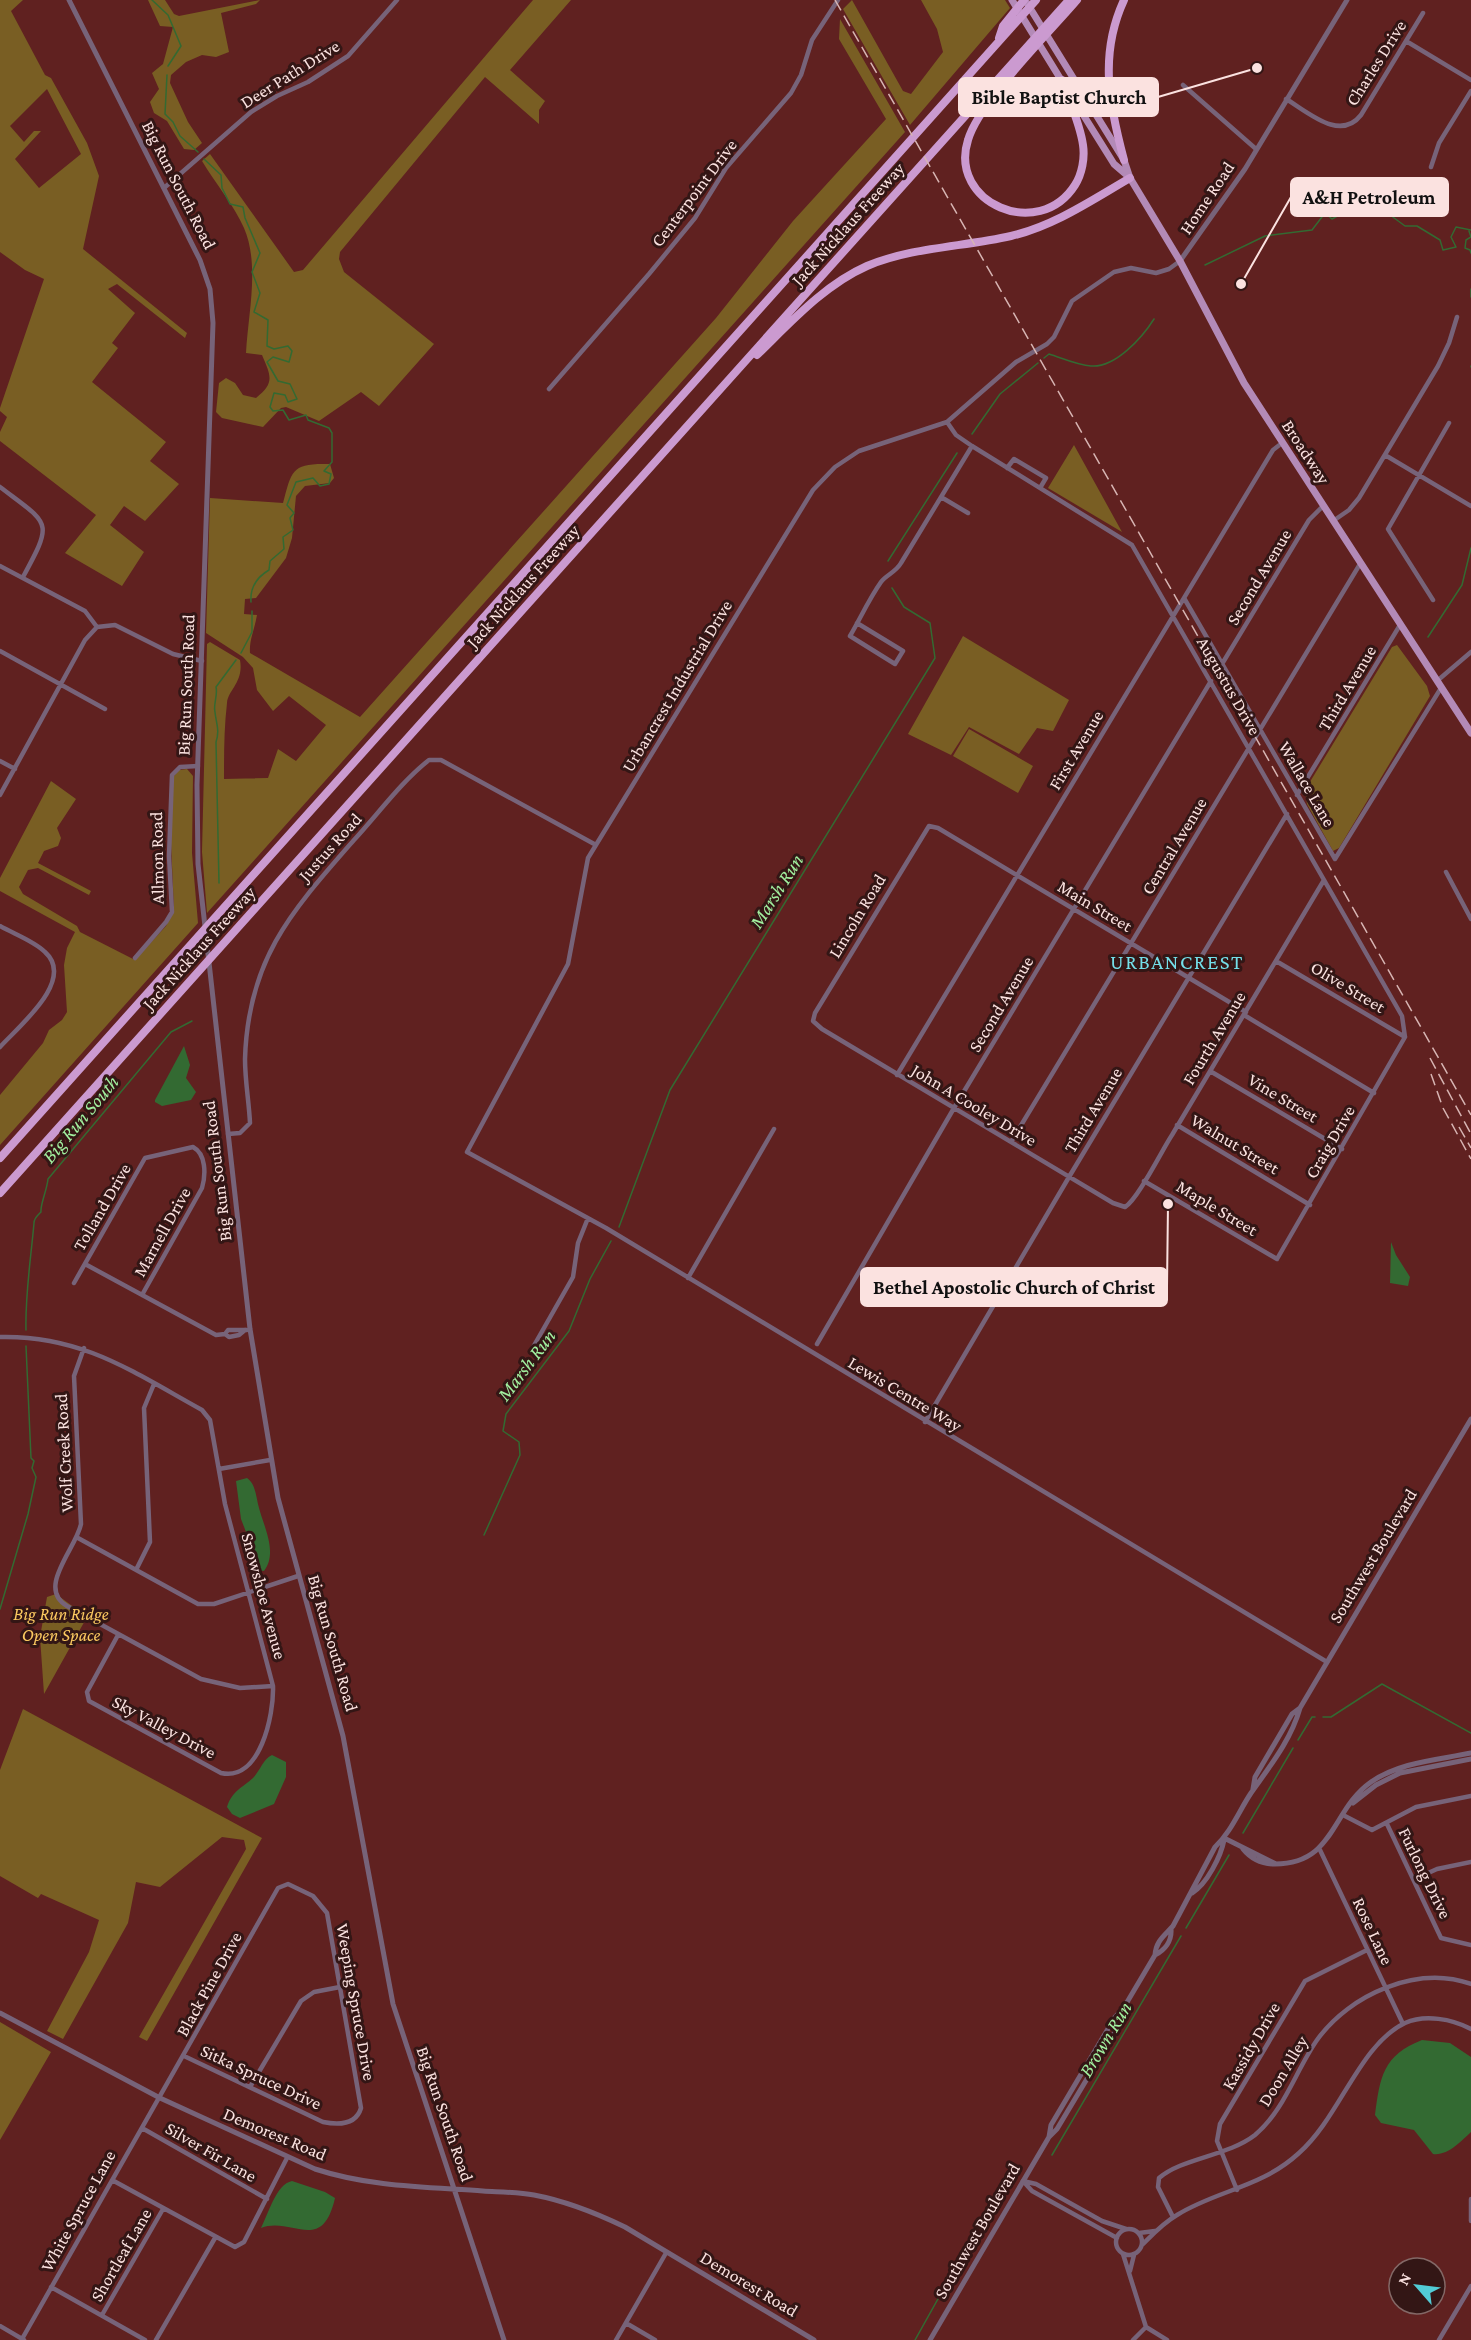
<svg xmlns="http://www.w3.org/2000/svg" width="1471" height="2340" font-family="'Crimson Pro',serif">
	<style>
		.green { fill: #795e23; fill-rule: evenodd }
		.water { fill: #336a32 }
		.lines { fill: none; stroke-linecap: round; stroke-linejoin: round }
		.stream { stroke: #336a32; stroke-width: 1.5 }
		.minor { stroke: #776379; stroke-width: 4.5 }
		.tertiary { stroke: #776379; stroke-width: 5 }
		.primary { stroke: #b38ab7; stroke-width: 7 }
		.motorway { stroke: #cb9ad0; stroke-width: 8 }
		.rail { stroke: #d7b5b3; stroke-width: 1.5; stroke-dasharray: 12 6; stroke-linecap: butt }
		.labels { text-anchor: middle; stroke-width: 6; stroke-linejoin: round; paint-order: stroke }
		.street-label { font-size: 18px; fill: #fbe2e0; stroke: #331615 }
		.park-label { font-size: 18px; font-style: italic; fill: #fbc960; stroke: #331615 }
		.water-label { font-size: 20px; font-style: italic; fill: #a2f09f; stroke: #331615 }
		.quarter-label { font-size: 21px; letter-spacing: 1.5px; fill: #74dfe9; stroke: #331615 }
		.leader { fill: none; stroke: #fbe2e0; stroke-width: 2 }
		.callout-dot { fill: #fbe2e0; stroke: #331615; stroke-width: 2 }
		.callout { fill: #fbe2e0; stroke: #fbe2e0; stroke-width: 2 }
		.callout-label { font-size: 20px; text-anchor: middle; font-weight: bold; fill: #111 }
	</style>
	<rect width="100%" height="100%" fill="#602120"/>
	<path class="green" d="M0,0H23L11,11L45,75L51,78L87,143L99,176L83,249L187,333L185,338L117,284L108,289L135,313L112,343L118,348L92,382L166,442L150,461L179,484L145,521L124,506L110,525L144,552L122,586L65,553L96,515L0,441V432L7,417L0,411V408L44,279L25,270L0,252ZM47,89L81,154L39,188L15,159L41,131H34L24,142L10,126Z
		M148,0H165L174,14L179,16L260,0L256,4L221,13L229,52L216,57L202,55L186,62L171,75L170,83L188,122L202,143L194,150L184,149L167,121L154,113L150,102L159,89L152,73L163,64L173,27L160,26Z
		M533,0H571L510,70L545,101L539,110V124L485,77L340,252L339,259L344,272L434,344L379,406L361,392L319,421L286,407L281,408L263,427L222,418L216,412L219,383L226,378L235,383L243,395L256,398C275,383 271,376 262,355L246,353C248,314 260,265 244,228C234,205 215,183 202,161L210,154L294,272L303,270Z
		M852,0L903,91L911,94L943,52L937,29L921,0H1005L1010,8L910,125L843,9Z
		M840,19L905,132L207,913L202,852L207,644L210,642L240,660C244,682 228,690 227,703C224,728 224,754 224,779L268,778L278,749L296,761L326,725L289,696L273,711L257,690L253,668L243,657L206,633L210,498L283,503C292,469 292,463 330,464L334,478L330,483L305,486L296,496L292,538L286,558L256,598L245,599L244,614L257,615C255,628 249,640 250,653L360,717L716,318L793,221L886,119L839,39Z
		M1074,445L1122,532L1048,488Z
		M963,636L1069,700L1053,731L1037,728L1019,754L969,727L951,755L908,734Z
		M1397,645L1427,686L1430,696L1339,848L1333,851L1307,804L1305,790L1392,647Z
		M969,729L1033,766L1018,793L953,756Z
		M187,769L193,776L192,853L198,923L0,1145V1095L43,1043L49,1030L62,1020L67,1012L64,965L67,948L75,932L0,891V878L51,781L76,799L57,828L61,838L58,846L44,851L38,863L91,891L89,895L38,868L28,870L19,887L23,894L77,926L80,932L135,960L166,926L174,910L171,843L173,777L179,770Z
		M56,1594L87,1617L44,1694L40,1637L47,1597Z
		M23,1709L262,1838L147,2041L139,2037L246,1849L244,1840L222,1837L160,1887L136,1882L128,1923L63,2039L47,2031L89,1952L99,1920L41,1894L38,1898L0,1876V1770Z
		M0,2022L51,2052L0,2140Z"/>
	<path class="water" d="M184,1046L190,1065L186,1078L196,1092L191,1100L162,1106L155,1102V1100Z
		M1391,1242L1396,1255L1410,1277L1408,1286L1390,1283Z
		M247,1478C256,1484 256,1498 259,1508C264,1527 278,1553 264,1571L253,1570L251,1545L241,1519L236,1481Z
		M272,1755L286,1762V1777L274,1804L240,1818L232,1814L227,1807C232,1791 242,1788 253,1778C260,1771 263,1759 272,1755Z
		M1422,2040L1450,2043L1471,2057V2132C1461,2141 1448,2156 1433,2154L1414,2130L1381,2123L1375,2115C1380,2077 1383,2055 1422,2040Z
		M292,2181L325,2192L335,2198C322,2255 292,2216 261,2228C268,2215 276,2184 292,2181Z"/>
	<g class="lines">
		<path class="stream" d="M152,0L168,15L181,46L168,66
			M167,75L165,114L173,122L180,136L198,152
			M204,159L221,175L222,188L230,204L243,207L245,218L260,253L252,272L260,293L254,312L268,320L267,346L274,349L288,346L292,351L289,362L273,357L267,362L278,381L290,384L297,399L288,402L285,395L274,393L270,407L273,411L283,410L289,420L306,415L308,420L329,428L332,433V462L324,471L331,474L329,484L320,486L313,478L296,482L287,505L294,513L290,518L293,530L283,537L284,549L270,561L269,570C257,577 250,588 251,602
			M1469,231L1471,237L1466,240L1465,248L1470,250L1471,253
			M1205,265L1265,236L1312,230L1325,213L1332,219L1348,210L1361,215L1370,211L1386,212L1405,226H1417L1440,240L1443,250L1456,247L1451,237L1456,227L1471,230
			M1471,289V297
			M1044,358L1049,354C1062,358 1077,365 1091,366C1115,368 1142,338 1154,319
			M1471,366V367
			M972,434L1000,394L1038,363
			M888,561L957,453
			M1428,637L1462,585L1471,548
			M241,653L252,632V611
			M219,883L216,742C220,730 216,723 215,712C213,704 218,696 216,687L236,660
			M619,1227L670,1090L935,658L930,623L904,607L892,588
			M26,1330C25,1294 31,1258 34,1223C34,1218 38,1215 41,1212C40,1205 47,1190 48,1179L171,1032L192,1021
			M484,1535L520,1455L519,1442L503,1431L506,1414L569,1331L590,1279L611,1241
			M0,1609L28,1514L36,1477L32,1468L34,1461L31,1458L26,1346
			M1323,1717H1331L1382,1684L1471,1733
			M1298,1740L1312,1717H1315
			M1243,1833L1293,1748
			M1186,1928L1229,1855
			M1052,2155L1181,1936
			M915,2340L1000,2188"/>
		<path class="minor" d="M1406,41L1471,80
			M1183,85L1256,149
			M1286,99C1308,112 1340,142 1361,115L1423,13
			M1431,167L1439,143L1471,91
			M164,188L251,112L277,96L308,82L348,56L397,0
			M1180,261L1169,269L1156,273L1131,268L1114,272L1072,301L1054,337L1047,344L1016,362L947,422L859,451L835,467L813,490L588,858L568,964L467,1152L606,1228L1327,1662
			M549,389L649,274L695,218L726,168L791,93L801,75L812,40L838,0
			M947,422L956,435L972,446L1132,545L1402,1016L1405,1037
			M1385,455L1471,506
			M1007,468L1014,459L1046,478L1040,488
			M0,487C50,525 54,520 23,577
			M941,497L968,513
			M1333,521L1349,510L1359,498L1438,366L1449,343L1457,317
			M0,566L85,611L97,627
			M1184,598L1335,859L1441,688
			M1433,600L1388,529L1449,423
			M857,623L903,651L895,664L850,636C860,619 869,599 881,582C886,575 896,572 901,563L972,446
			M0,651L105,709
			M1222,664L1309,520L1323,506
			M1437,681L1471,652
			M0,761L15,769
			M0,795L85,640L97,627L115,625L173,654L202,661
			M1297,795L1400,625
			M1446,872L1471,919
			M0,926C14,934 34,941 45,952C76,980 19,1026 0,1047
			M135,958L166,922L172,912L169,856L172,775L180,767L198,766
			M1276,961L1405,1037
			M1246,1012L938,828L929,826L815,1013L813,1021L822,1029L1113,1203L1125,1207C1138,1199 1162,1150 1172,1135C1222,1050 1274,965 1324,880
			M1244,1015L1374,1093
			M1210,1071L1342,1149
			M897,1075L1273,450L1282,443
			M1177,1125L1310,1205
			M228,1134L240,1133L250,1123C249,1102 245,1081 245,1059C248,959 291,912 354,840C378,814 401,782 429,760H441L596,845
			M1011,1142L1360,564
			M1144,1181L1277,1259L1405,1037
			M85,1264L216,1335L225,1334L229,1337L239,1335L245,1330
			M688,1278L774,1129
			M74,1283L145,1158L193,1147C206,1154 206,1174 202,1188L142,1295
			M225,1334L228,1330H247
			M0,1337C82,1335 133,1372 202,1410L210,1420L225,1504L273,1686C274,1715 260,1782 221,1773L89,1701L87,1692L118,1635
			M817,1344L954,1108L1211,681
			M84,1348L74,1376L81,1524C76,1549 36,1588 67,1606L201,1679L240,1688L273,1686
			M532,1349L573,1277L578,1243L588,1218
			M925,1422L1069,1177L1287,814
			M219,1469L270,1460
			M78,1538L198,1604H214L298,1576
			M136,1570L150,1542L144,1408L154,1384
			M1343,1815L1372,1830L1416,1807L1471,1796
			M1387,1824L1441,1938L1471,1945
			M1320,1850L1403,2024
			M1415,1879L1437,1869L1471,1862
			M250,2087L301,2001L314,1992L340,1987
			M142,2128L267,2199
			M112,2180L235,2247L244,2242L287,2158
			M1023,2181L1036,2184L1102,2221L1126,2229
			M1023,2181L1032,2191L1117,2238
			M1237,2190L1217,2141L1220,2124L1305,1981L1367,1950
			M1471,2199V2221
			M1173,2217L1158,2187L1159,2178C1182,2158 1228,2156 1255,2135C1284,2111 1296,2070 1317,2040C1350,1994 1417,1965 1471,1984
			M1116 2242a13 13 0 1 1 26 0a13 13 0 1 1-26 0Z
			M1139,2233L1155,2231
			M1142,2245C1153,2234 1163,2223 1177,2215C1217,2190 1261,2188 1299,2153C1340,2117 1359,2045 1405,2023C1425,2014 1452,2019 1471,2029
			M1123,2254L1146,2327L1167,2340
			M1130,2271L1134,2255
			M51,2287L145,2340
			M102,2315L163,2209
			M626,2323L655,2340
			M0,2326L24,2340
			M22,2339L278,1888L288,1884L313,1896L327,1913L361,2108C356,2125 338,2125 323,2122L184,2056
			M156,2340L215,2238
			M616,2340L666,2253
			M1133,2340L1146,2327
			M1439,2340L1471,2286"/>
		<path class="tertiary" d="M69,0L200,260L210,289L213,323L197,785L198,864L250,1329L278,1498L343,1736L393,2004L504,2340
			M1180,261L1245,169L1347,0
			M1253,1789L1255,1777L1292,1714L1300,1708
			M1353,1803L1376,1785L1400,1773L1471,1759
			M1224,1838L1276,1864
			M1243,1849C1251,1859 1263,1864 1275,1864C1335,1864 1331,1810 1371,1782C1400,1762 1437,1760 1471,1753
			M1192,1893C1207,1884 1221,1856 1224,1840
			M1155,1955C1165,1950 1172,1941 1171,1929
			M0,2013L160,2098L315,2169C370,2187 427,2187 483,2191C500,2192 518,2192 534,2195C566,2201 596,2213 625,2227L814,2340
			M1049,2137L1051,2125L1115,2017L1123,2009L1155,1955C1156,1941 1164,1936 1173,1926L1215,1847C1231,1832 1239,1811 1251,1793C1270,1766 1291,1740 1300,1708L1471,1419
			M930,2340L1049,2137L1057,2129L1121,2022L1123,2011"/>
		<path class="primary" d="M1012,0L1063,83
			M1025,0L1124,160L1130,178L1180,261L1244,383L1471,733
			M1069,92L1114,164L1128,176"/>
		<path class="motorway" d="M999,38L1003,26L1024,0
			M1062,80C1069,101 1080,123 1083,145C1085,158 1082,174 1075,185C1039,242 948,203 968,140C979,102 1049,33 1077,0
			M1124,160C1109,104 1099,54 1124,0
			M757,355C790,323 824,285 867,266C912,247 963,247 1011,236C1054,226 1092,200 1130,178
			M0,1158L1036,0
			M0,1193L1069,0"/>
		<path class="rail" d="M835,0L1471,1115
			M1430,1058L1471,1134
			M1431,1074L1443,1108L1471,1159
			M1459,1127L1471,1148"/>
	</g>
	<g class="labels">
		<g class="street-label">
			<text transform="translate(1376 63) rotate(-58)" y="6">Charles Drive</text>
			<text transform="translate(290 74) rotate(-32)" y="6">Deer Path Drive</text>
			<text transform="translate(179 185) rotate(63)" y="6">Big Run South Road</text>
			<text transform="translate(694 193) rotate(-53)" y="6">Centerpoint Drive</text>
			<text transform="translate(1207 198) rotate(-56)" y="6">Home Road</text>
			<text transform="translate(848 224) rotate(-48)" y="6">Jack Nicklaus Freeway</text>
			<text transform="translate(1306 452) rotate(57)" y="6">Broadway</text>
			<text transform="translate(1259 577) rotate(-59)" y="6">Second Avenue</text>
			<text transform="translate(523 586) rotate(-48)" y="6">Jack Nicklaus Freeway</text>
			<text transform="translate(186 685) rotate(-88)" y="6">Big Run South Road</text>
			<text transform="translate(677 686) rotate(-59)" y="6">Urbancrest Industrial Drive</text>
			<text transform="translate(1229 686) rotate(60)" y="6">Augustus Drive</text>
			<text transform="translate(1347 688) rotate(-59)" y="6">Third Avenue</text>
			<text transform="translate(1076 750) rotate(-59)" y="6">First Avenue</text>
			<text transform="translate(1307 784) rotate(60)" y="6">Wallace Lane</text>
			<text transform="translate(1174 846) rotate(-59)" y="6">Central Avenue</text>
			<text transform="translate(330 847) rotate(-48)" y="6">Justus Road</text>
			<text transform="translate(157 858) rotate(-91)" y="6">Allmon Road</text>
			<text transform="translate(1095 906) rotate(31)" y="6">Main Street</text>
			<text transform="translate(857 916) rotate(-59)" y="6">Lincoln Road</text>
			<text transform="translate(199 948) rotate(-48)" y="6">Jack Nicklaus Freeway</text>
			<text transform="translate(1348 987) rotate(31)" y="6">Olive Street</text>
			<text transform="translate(1001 1004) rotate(-59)" y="6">Second Avenue</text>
			<text transform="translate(1214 1038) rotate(-59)" y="6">Fourth Avenue</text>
			<text transform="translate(1283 1098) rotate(31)" y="6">Vine Street</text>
			<text transform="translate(974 1105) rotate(31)" y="6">John A Cooley Drive</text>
			<text transform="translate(1093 1110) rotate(-59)" y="6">Third Avenue</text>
			<text transform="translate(1330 1142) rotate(-60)" y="6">Craig Drive</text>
			<text transform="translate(1235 1144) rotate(31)" y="6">Walnut Street</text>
			<text transform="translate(217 1171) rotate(-97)" y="6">Big Run South Road</text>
			<text transform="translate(102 1207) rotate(-60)" y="6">Tolland Drive</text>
			<text transform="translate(1217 1208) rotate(31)" y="6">Maple Street</text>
			<text transform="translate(162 1232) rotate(-61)" y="6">Marnell Drive</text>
			<text transform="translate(905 1394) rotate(31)" y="6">Lewis Centre Way</text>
			<text transform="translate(64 1453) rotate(-93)" y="6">Wolf Creek Road</text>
			<text transform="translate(1373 1556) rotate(-59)" y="6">Southwest Boulevard</text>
			<text transform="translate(264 1596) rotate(75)" y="6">Snowshoe Avenue</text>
			<text transform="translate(333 1643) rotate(74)" y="6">Big Run South Road</text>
			<text transform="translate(164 1727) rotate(28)" y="6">Sky Valley Drive</text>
			<text transform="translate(1425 1873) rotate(64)" y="6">Furlong Drive</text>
			<text transform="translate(1373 1931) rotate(65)" y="6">Rose Lane</text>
			<text transform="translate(209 1984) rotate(-61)" y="6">Black Pine Drive</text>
			<text transform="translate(356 2002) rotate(80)" y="6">Weeping Spruce Drive</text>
			<text transform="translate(1251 2046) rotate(-60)" y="6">Kassidy Drive</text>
			<text transform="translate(1283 2071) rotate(-59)" y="6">Doon Alley</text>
			<text transform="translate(261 2077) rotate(25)" y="6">Sitka Spruce Drive</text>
			<text transform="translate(445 2114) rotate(71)" y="6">Big Run South Road</text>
			<text transform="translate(275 2134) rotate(23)" y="6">Demorest Road</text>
			<text transform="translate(211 2152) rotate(30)" y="6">Silver Fir Lane</text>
			<text transform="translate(78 2211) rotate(-61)" y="6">White Spruce Lane</text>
			<text transform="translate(977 2231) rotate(-60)" y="6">Southwest Boulevard</text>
			<text transform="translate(121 2255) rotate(-60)" y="6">Shortleaf Lane</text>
			<text transform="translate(749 2284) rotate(31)" y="6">Demorest Road</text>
		</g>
		<g class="park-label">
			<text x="61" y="1620">Big Run Ridge<tspan x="61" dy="21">Open Space</tspan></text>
		</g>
		<g class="water-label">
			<text transform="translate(776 891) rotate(-58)" y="7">Marsh Run</text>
			<text transform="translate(80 1119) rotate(-50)" y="7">Big Run South</text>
			<text transform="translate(526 1365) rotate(-53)" y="7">Marsh Run</text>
			<text transform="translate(1105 2039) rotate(-59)" y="7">Brown Run</text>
		</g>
		<g class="quarter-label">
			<text x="1177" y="969">URBANCREST</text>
		</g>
	</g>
	<path class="leader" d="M1257 68L1158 97M1241 284L1291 197M1168 1204L1167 1287"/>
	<g class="callout-dot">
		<circle cx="1257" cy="68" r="6"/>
		<circle cx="1241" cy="284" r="6"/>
		<circle cx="1168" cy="1204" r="6"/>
	</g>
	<g class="callout">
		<rect x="959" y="78" width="199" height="38" rx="6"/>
		<rect x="1291" y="178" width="157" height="38" rx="6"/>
		<rect x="861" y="1268" width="306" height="38" rx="6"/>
	</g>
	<g class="callout-label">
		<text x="1059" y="104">Bible Baptist Church</text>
		<text x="1369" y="204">A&amp;H Petroleum</text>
		<text x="1014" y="1294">Bethel Apostolic Church of Christ</text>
	</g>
	<g transform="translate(1417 2286) rotate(298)"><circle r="28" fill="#331615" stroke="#836866" stroke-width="1.5"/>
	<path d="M0-4.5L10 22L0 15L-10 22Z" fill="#52ccd6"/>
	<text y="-9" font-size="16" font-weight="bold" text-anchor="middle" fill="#fbe2e0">N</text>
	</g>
</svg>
